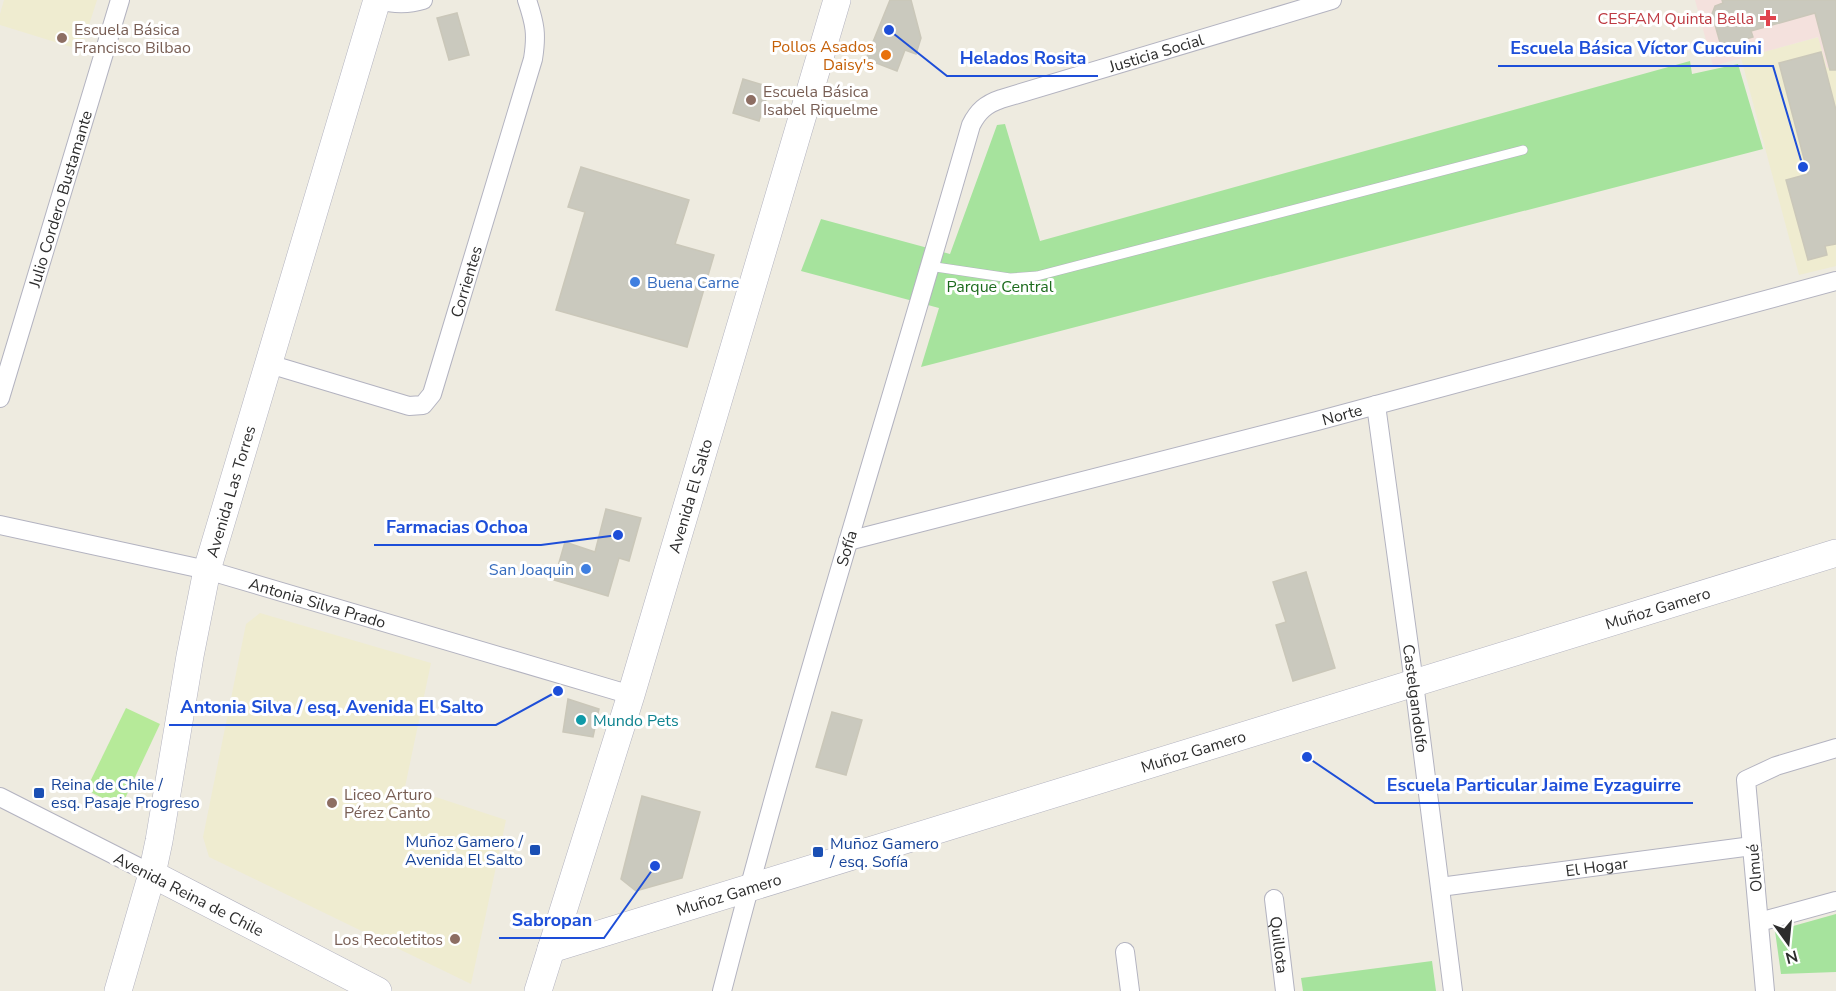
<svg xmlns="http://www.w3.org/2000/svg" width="1836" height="991" font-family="'Nunito Sans',sans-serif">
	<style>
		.education { fill: #efecd0 }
		.medical { fill: #f4e1dd }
		.green { fill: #a6e39d }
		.pitch { fill: #b6ea99 }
		.building { fill: #cac9be; stroke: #cac7b9; stroke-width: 1.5 }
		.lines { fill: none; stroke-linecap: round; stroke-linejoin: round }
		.lane-casing { stroke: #b3b3c0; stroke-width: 10 }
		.street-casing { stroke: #b3b3c0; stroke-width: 20 }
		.secondary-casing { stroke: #b3b3c0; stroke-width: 28 }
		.lane { stroke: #fff; stroke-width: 9 }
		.street { stroke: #fff; stroke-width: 18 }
		.secondary { stroke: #fff; stroke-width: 27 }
		.health-dot { fill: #e0444e; stroke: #fff; stroke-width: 2 }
		.education-dot { fill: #8d6e63; stroke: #fff; stroke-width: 2 }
		.food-dot { fill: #e8710a; stroke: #fff; stroke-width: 2 }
		.shop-dot { fill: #3f7fe0; stroke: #fff; stroke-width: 2 }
		.culture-dot { fill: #0f9aa8; stroke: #fff; stroke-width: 2 }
		.transit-dot { fill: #1a4fb4; stroke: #fff; stroke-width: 2 }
		.labels { text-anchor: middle; stroke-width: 6; stroke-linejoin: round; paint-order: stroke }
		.health-label { font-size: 16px; fill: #be3a42; stroke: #fff; text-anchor: end }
		.education-label { font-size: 16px; fill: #785e54; stroke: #fff; text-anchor: start }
		.food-label { font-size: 16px; fill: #c56008; stroke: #fff; text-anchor: end }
		.street-label { font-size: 16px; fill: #2d2d2d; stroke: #fff }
		.shop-label { font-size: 16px; fill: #366cbe; stroke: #fff; text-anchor: start }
		.park-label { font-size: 16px; fill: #1c6b1d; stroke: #fff }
		.culture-label { font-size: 16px; fill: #0d838f; stroke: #fff; text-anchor: start }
		.transit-label { font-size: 16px; fill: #164399; stroke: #fff; text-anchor: start }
		.leader { fill: none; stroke: #1d4ed8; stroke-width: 2 }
		.callout-dot { fill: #1d4ed8; stroke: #fff; stroke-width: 2 }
		.callout-label { font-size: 18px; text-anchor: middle; font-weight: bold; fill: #1d4ed8; stroke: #fff; stroke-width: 6; stroke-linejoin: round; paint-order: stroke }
	</style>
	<rect width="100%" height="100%" fill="#eeebe0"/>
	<path class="education" d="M4,0H97L81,50L0,25V14Z
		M1819,37L1827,68L1836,66V266L1799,275L1741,58Z
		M260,613L431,663L405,787L506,820L471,984L209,857L203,837L246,624Z"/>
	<path class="medical" d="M1695,0H1836V66L1827,68L1818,37L1713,66Z"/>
	<path class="green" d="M1690,61L1692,74L1738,64L1763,149L921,367L939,308L801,271L821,219L950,254L997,125L1005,124L1040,241Z
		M1836,914V972L1781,974L1775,931Z
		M1432,961L1436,991H1303L1301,978Z"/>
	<path class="pitch" d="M126,708L160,724L121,807L86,790Z"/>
	<path class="building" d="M890,0H911L921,38L916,54L905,50L897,71L866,59Z
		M1722,0H1836V70H1830L1815,13L1751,31L1753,37L1721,46L1712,14L1715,6L1723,3Z
		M457,13L469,55L449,60L437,18Z
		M1821,52L1836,110V244L1825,246L1827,255L1808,260L1786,180L1808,174L1779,63Z
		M743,79L770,87L759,121L733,113Z
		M581,167L689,200L675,244L714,255L687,347L556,310L585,212L568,207Z
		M606,509L641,518L629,561L619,558L608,596L554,580L565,542L595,552Z
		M1306,572L1335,668L1293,681L1276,625L1286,622L1273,582Z
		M568,699L599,709L593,737L563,732Z
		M832,712L862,720L846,775L816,767Z
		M642,796L700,812L682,878L636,891L621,879Z"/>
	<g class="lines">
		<defs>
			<path id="lane" d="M929,266L1010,278L1037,276L1523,150"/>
			<g id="street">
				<path d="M377,0C393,4 407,5 423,0"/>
				<path id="s1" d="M269,364L409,406L423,405L432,394L533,59C537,34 535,24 527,0"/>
				<path id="s2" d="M0,398L120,0"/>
				<path id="s3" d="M1376,405L1414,683L1453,991"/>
				<path id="s4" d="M0,525L207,570L631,695"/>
				<path id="s5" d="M848,541L1317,421L1836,281"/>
				<path d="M0,797L152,874"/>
				<path id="s6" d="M1440,887L1752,846"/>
				<path id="s7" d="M1274,899L1285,991"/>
				<path d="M1759,922L1836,901"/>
				<path d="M1125,952L1130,991"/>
				<path id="s8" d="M722,991C797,700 888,414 971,125C978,111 986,104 1001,99L1332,0"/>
				<path d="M1765,991L1746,780L1776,766L1836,748"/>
			</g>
			<g id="secondary">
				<path d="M152,874L378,991"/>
				<path id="s9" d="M551,949L1836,553"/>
				<path id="s10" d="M118,991L152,874L159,841L190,656L207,570L377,0"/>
				<path id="s11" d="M538,991L631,695L837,0"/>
			</g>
		</defs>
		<use href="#lane" class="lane-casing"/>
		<use href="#street" class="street-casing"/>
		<use href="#secondary" class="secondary-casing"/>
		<use href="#lane" class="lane"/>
		<use href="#street" class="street"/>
		<use href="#secondary" class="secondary"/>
	</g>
	<path class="health-dot" d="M1765 9h6v6h6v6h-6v6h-6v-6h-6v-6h6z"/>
	<g class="education-dot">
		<circle cx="62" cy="38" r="6"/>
		<circle cx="751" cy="100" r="6"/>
		<circle cx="332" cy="803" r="6"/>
		<circle cx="455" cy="939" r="6"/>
	</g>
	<circle class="food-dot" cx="886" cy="55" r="6"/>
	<g class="shop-dot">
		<circle cx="635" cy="282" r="6"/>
		<circle cx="586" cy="569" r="6"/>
	</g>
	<circle class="culture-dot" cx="581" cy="720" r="6"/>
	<g class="transit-dot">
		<rect x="33" y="787" width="12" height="12" rx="3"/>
		<rect x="529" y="844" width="12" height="12" rx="3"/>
		<rect x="812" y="846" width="12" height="12" rx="3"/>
	</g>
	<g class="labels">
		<g class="health-label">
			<text x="1754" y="24">CESFAM Quinta Bella</text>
		</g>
		<g class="education-label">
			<text x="74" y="35">Escuela Básica<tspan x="74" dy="18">Francisco Bilbao</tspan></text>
			<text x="763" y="97">Escuela Básica<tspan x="763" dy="18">Isabel Riquelme</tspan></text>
			<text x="344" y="800">Liceo Arturo<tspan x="344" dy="18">Pérez Canto</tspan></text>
			<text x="443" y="945" text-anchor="end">Los Recoletitos</text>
		</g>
		<g class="food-label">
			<text x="874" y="52">Pollos Asados<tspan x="874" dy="18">Daisy's</tspan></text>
		</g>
		<g class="street-label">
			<text dy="6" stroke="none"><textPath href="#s8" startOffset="1104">Justicia Social</textPath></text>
			<text dy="6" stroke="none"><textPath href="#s2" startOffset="208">Julio Cordero Bustamante</textPath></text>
			<text dy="6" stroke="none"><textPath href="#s1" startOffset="292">Corrientes</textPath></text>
			<text dy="6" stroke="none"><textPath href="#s5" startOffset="510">Norte</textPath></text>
			<text dy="6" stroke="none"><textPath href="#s10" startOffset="513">Avenida Las Torres</textPath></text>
			<text dy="6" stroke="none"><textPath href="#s11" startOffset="518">Avenida El Salto</textPath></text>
			<text dy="6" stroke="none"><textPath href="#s8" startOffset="460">Sofía</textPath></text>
			<text dy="6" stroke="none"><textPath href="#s4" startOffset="327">Antonia Silva Prado</textPath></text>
			<text dy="6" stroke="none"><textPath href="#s9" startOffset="1158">Muñoz Gamero</textPath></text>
			<text dy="6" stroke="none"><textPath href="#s3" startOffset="296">Castelgandolfo</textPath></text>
			<text dy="6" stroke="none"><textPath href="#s9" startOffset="672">Muñoz Gamero</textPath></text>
			<text dy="6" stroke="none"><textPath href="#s6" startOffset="158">El Hogar</textPath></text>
			<text transform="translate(1754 868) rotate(-95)" y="6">Olmué</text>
			<text transform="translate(189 894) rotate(27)" y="6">Avenida Reina de Chile</text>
			<text dy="6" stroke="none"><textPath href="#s9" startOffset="186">Muñoz Gamero</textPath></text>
			<text dy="6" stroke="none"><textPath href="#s7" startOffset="46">Quillota</textPath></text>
		</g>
		<g class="shop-label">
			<text x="647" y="288">Buena Carne</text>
			<text x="574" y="575" text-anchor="end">San Joaquin</text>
		</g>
		<g class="park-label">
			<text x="1000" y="292">Parque Central</text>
		</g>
		<g class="culture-label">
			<text x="593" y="726">Mundo Pets</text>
		</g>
		<g class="transit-label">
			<text x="51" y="790">Reina de Chile /<tspan x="51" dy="18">esq. Pasaje Progreso</tspan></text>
			<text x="523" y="847" text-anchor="end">Muñoz Gamero /<tspan x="523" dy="18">Avenida El Salto</tspan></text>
			<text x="830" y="849">Muñoz Gamero<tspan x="830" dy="18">/ esq. Sofía</tspan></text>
		</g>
	</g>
	<path class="leader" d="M1803 167L1773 66H1498M889 30L947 76H1098M618 535L541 545H374M558 691L496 725H169M1307 757L1375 803H1693M655 866L604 938H499"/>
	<g class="callout-dot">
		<circle cx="1803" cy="167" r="6"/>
		<circle cx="889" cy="30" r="6"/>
		<circle cx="618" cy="535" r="6"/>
		<circle cx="558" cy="691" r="6"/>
		<circle cx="1307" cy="757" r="6"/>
		<circle cx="655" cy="866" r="6"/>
	</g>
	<g class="callout-label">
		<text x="1636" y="54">Escuela Básica Víctor Cuccuini</text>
		<text x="1023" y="64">Helados Rosita</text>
		<text x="457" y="533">Farmacias Ochoa</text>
		<text x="332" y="713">Antonia Silva / esq. Avenida El Salto</text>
		<text x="1534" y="791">Escuela Particular Jaime Eyzaguirre</text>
		<text x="552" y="926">Sabropan</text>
	</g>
	<g transform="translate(1788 943) rotate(165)" stroke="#ffffff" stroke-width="4.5" paint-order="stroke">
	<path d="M0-4.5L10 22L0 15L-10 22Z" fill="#2d2d2d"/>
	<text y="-9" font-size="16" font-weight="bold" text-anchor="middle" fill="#2d2d2d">N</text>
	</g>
</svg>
